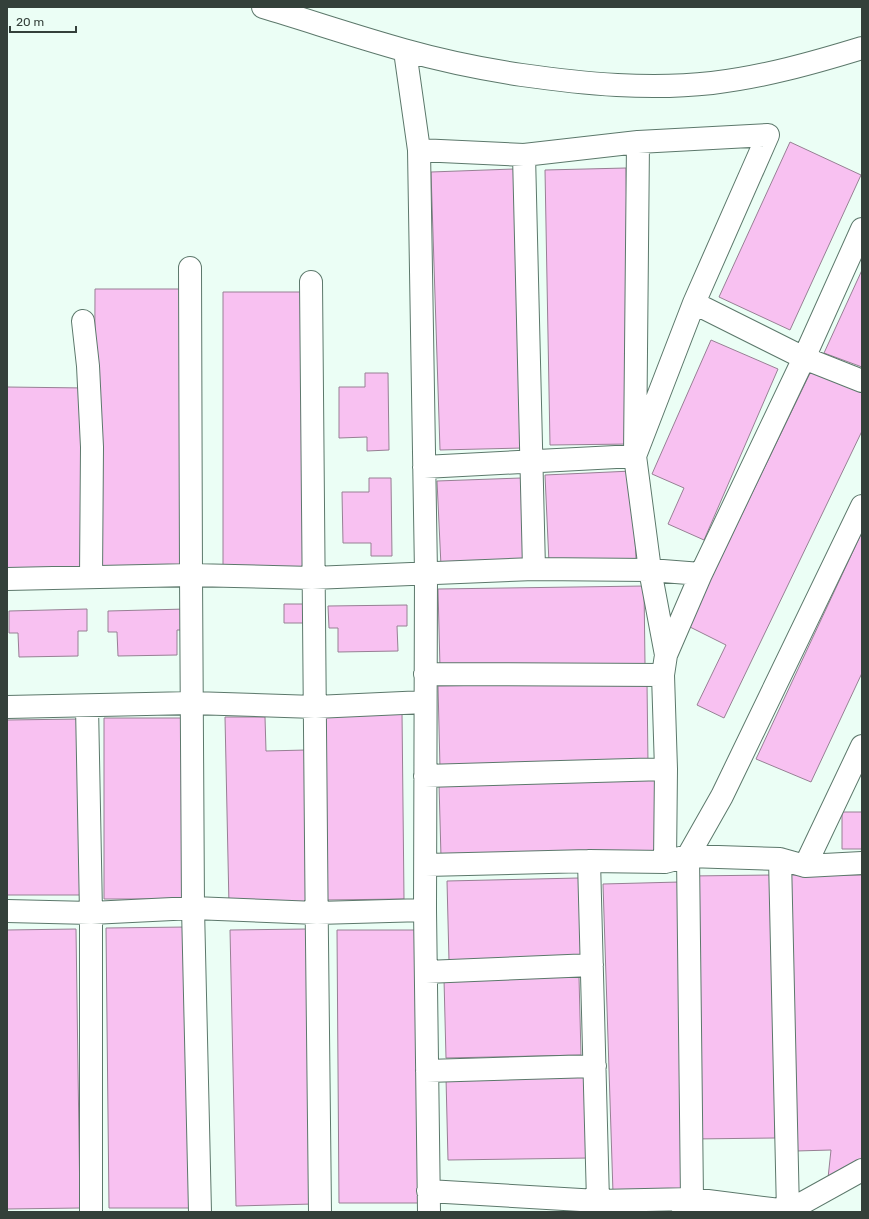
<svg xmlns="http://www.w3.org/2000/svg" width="869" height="1219" font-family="Rubik,sans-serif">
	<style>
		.building { fill: #f8c1f1; stroke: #978094 }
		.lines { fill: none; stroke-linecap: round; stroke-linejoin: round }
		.minor-casing { stroke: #5c786b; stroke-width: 24 }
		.minor { stroke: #fff; stroke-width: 22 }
	</style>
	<rect width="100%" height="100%" fill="#ebfef5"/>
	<path class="building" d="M790,142L861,175L790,330L719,297Z
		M626,168L631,444L550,445L545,170Z
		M514,169L523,448L440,450L431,172Z
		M862,270V367L824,353Z
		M95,289H184V566H94Z
		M223,292H305L304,568L223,567Z
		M711,340L778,369L704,540L668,524L684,488L652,474Z
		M813,367L862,391V431L724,718L697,705L726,645L688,626Z
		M365,373H388L389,450L367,451V437L339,438V387H365Z
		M7,387L85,388V574L7,573Z
		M632,471L636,559L549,563L545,475Z
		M369,478H391L392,556H371V543H343L342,492H369Z
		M521,478L524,562L441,566L437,481Z
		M862,532V673L811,782L756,759Z
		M644,586L645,664L440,668L438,589Z
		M284,604H304V623H284Z
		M407,605V626H397L398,651L338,652V628H329L328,606Z
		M87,609V631H78V656L19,657L18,633H9V611Z
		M186,609V630H177V655L118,656L117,632H108V611Z
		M647,682L648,764L440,768L438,686Z
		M402,712L404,899L324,900L322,713Z
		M225,717H265L266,751L306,750L308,905L229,906Z
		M104,718H185V899H104Z
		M80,719L82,895H7V720Z
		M655,778L657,852L441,857L439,784Z
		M842,812H862V849H842Z
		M772,875L775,1138L693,1139L690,876Z
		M791,875H862V1160L828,1178L831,1150L796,1151Z
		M579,878L582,958L449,961L447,881Z
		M680,882L690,1191L613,1193L603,884Z
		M186,927L189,1208H109L106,928Z
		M76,929L80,1208L7,1209V930Z
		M307,929L313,1204L236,1206L230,930Z
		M337,930H415L418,1203H339Z
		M579,977L581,1055L446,1058L444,979Z
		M589,1076L590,1158L448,1160L446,1078Z"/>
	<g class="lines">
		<defs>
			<path id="minor" d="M263,7C310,21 357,37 404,50C443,61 482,69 522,75C585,84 649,90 712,83C763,77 813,63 862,48
				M405,51L419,150L426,573L425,910L429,1212
				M638,142L635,456L650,570L666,655L663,675L666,769L665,862
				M419,150L524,155L638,142L768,135L694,303L635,456L424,467
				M524,155L534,569
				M190,268L191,575L193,908L200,1212
				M311,282C312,592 317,902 320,1212
				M694,303L804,358L862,381
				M83,321L88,366L92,447L91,577
				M7,579L191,575L312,578L534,569L650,570L701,574
				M666,655L701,574L804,358L862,229
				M425,674L663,675
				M87,706L91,913V1212
				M7,707L192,703L315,707L425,702
				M425,776L666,769
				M780,859L788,1212
				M589,861L598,1201L596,1212
				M426,865L589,861L665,862L688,856L780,859L805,866L862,863
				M805,866L862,746
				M7,911L91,913L193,908L317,913L425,910
				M426,972L592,965
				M427,1071L595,1066
				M428,1191L598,1201L692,1199L788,1211L862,1170
				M683,1212L692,1199L688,856L722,796L862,506"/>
		</defs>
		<use href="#minor" class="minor-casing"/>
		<use href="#minor" class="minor"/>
	</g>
	<rect width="869" height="1219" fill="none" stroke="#34403a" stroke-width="16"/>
	<path d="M10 26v6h66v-6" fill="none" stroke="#34403a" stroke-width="2"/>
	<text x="16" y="26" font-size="12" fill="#34403a" stroke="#ebfef5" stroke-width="3" paint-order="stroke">20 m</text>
</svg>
